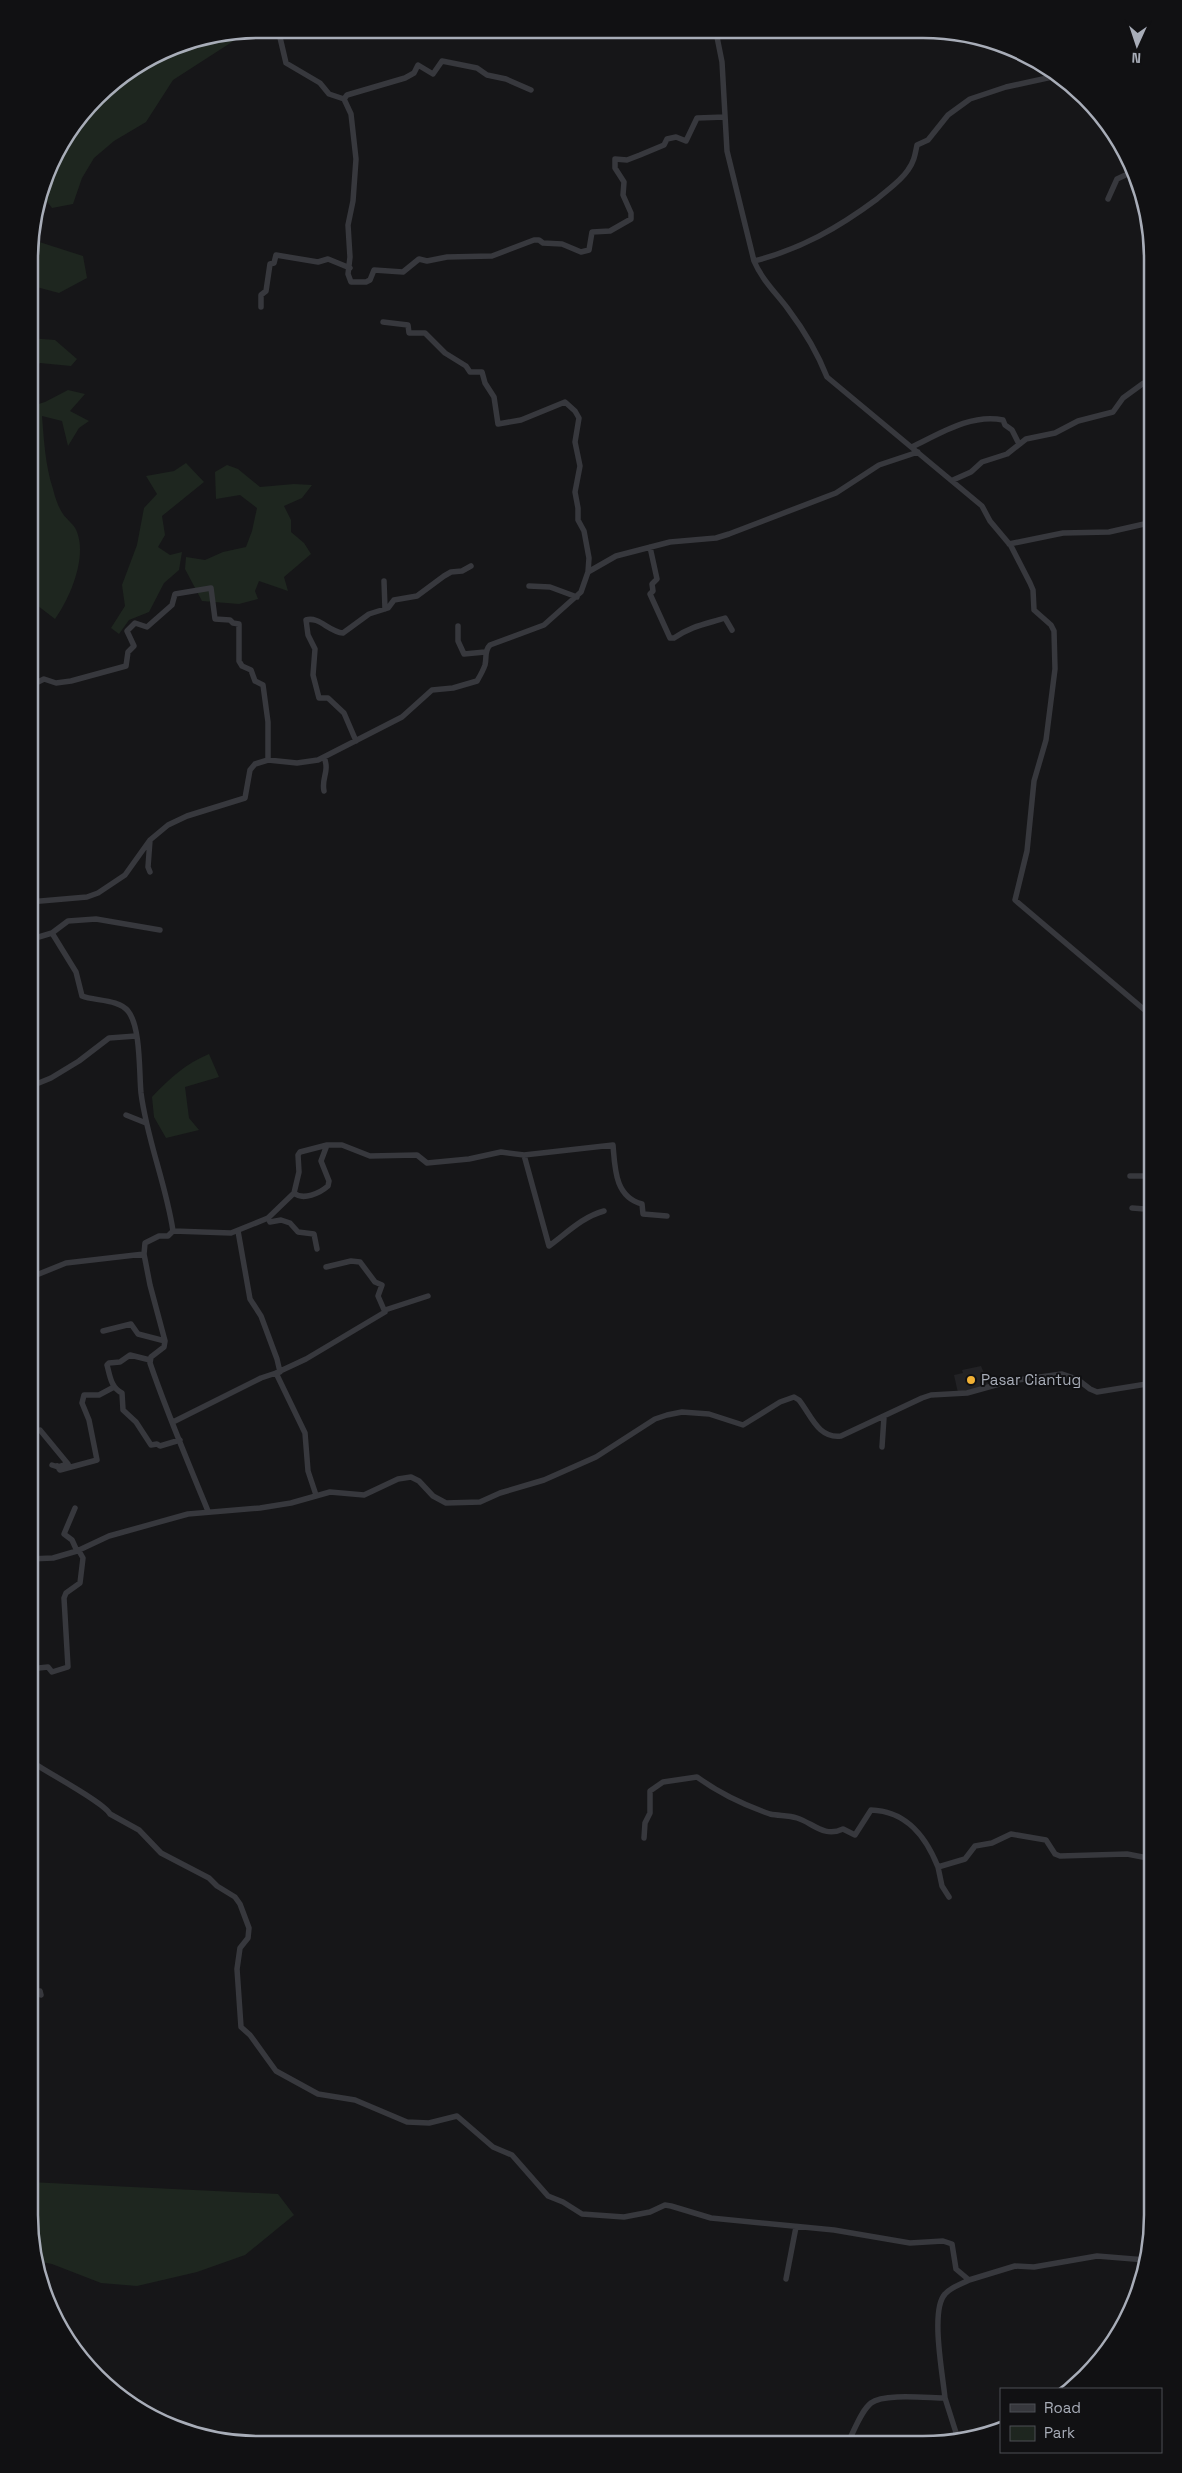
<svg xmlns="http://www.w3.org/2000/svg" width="1182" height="2473" font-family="'Space Grotesk',sans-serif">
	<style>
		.built { fill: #222225 }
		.green { fill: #1e261f }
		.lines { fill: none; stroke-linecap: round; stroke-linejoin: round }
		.street { stroke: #37383d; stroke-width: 5.5 }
		.poi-dot { fill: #f2b134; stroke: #111113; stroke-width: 2 }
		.labels { text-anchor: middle; stroke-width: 4; stroke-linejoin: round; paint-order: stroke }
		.poi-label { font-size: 15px; fill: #a8adb8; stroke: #111113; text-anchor: start }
		.rim { fill: none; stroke: #a8adb8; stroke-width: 2.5 }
	</style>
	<rect width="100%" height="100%" fill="#161618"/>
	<path class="built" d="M981,1366L989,1385L958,1393L954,1375L963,1373L962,1370Z"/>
	<path class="green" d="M249,31L173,80L146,122L114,141L94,158L82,178L73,204L52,208L42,195L53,157L107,86L171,46Z
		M30,239L83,256L87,278L59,293L29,285Z
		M29,338L55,340L77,359L71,366L40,363L29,371Z
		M68,390L85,394L70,411L89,421L79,428L68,446L62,421L42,416C44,440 45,465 53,489C55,497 58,507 63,514C67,520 75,525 77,532C87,558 70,598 55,619L29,599V407L45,402Z
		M186,463L204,482L162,516L165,535L158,547L170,555L182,552L179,570L164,583L149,612L129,620L119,634L111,628L125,606L122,585L137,545L144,508L157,494L146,476L174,471Z
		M227,465L238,469L260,487L294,484L312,485L302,498L284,506L291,520V532L304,543L311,554L284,577L288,591L259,581L255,591L258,599L239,604L202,601L185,569L186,557L205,560L223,552L246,547L252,531L257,508L240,495L216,499L215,472Z
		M209,1054L219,1077L185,1087L189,1118L199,1130L166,1138L154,1117L152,1097C170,1078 185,1064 209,1054Z
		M29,2182L278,2194L294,2215L245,2255L197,2272L137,2286L101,2283L52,2264L37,2261L29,2214Z"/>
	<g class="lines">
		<path class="street" d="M278,29L286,63L320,83L329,94L344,99L351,114L356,159L353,201L348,225L350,257L348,274L351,282H366L370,280L374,270L403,272L419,259L427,261L447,257L492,256L534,240H539L543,243L562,244L581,252L589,250L592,232L610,231L631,219V213L623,195L624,182L615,168V159L627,160L640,155L664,145L667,139L676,137L686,141L697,118L725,117
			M716,32L722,62L727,151L754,261C762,280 776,293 788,309C803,329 818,354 827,377L982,506L990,521L1011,546L1030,583L1033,590L1034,610L1051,625L1054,631L1055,669L1046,740L1034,781L1027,851L1015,900L1153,1017
			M807,33V32
			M344,99L347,95L405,78L414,73L418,65L433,74L442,61L477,68L487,75L506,79L531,90
			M1108,199L1117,179L1134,171
			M1139,203L1142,202L1143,196
			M754,261C801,249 838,228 877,199C887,190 900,182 908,170C914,162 915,155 917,145L928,140L948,115L970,99L1006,87L1052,77L1055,72
			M261,307V295L266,291L270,264L274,263L276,255L318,262L328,259L350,268
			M383,322L408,325L409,333H425L445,353L466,366L470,372H482L485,383L494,397L498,424L521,420L565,402L575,411L579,418L575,442L580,466L575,492L578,508V520L584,531L589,558L588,572
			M912,447C939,434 972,413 1003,420L1005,425L1012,430L1019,444
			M953,480L971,472L982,462L1007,454L1026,439L1055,433L1078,421L1113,412L1123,398L1145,382L1153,364
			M1009,544L1063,533L1109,532L1153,522
			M650,547L657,579L652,584L653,591L650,594L670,638H674C691,626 706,624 725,618L732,630
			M384,581L385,609
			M529,586L550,587L577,597
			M458,626V641L464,654L485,652
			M29,682L36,683L44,679L56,683L71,681L126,666L128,652L134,646L127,631L135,623L147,627L172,605L175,594L211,588L215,619L230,620L233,623L239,624V661L242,666L251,670L255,681L263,685L268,722V760
			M356,741L344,713L328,698H319L313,675L315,649L308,635L306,620C319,616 329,632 343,633L369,614L388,608L394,600L417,596L444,576L451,572L462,571L471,566
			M324,757C330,772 321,778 324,791
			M150,840L148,867L150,872
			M29,902L87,897L98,893L125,875L150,840L168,825L187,816L245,798L250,770L255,764L268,760L297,763L318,760L402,717L432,690L453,688L477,681C480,676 483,671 485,665C487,657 484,651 490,645L544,625L581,592L588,572L616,556L670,542L716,538L729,534L836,493L879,465L918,452
			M52,933L68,921L96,919L160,930
			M29,934L32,939L52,933L76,972L82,996C94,1001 119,999 128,1011C141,1027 139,1073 141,1093C147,1140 166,1184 173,1231L168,1236H159L145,1243L144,1254
			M29,1087L51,1078L79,1061L109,1038L136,1036
			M126,1115L146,1123
			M524,1155L549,1246C567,1233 582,1217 604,1211
			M1130,1176H1153
			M294,1193C303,1201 320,1193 328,1186L329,1181L321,1161L327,1145
			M1132,1208L1145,1209L1153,1212
			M268,1218L270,1222L281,1220L290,1223L298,1232L314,1234L317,1249
			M173,1231L231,1233L268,1218L294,1193L299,1172L298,1155L300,1152L327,1145H342L370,1156L417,1155L427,1163L469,1159L501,1152L524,1155L613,1145C615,1169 615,1197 642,1204L643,1214L667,1216
			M238,1231L250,1299L261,1316L277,1359L280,1372
			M29,1278L66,1263L144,1254L150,1285L165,1341L164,1347L151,1357L150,1363C167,1413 188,1462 208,1511
			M385,1310L428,1296
			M103,1331L131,1324L138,1334L165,1341
			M150,1360L130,1355L120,1362L109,1363L107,1365C110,1376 111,1388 122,1393L123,1410L136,1422L151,1445L157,1444L160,1446L180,1440
			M173,1422L261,1378L276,1373
			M29,1434L40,1430L68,1464L58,1467L52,1465
			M882,1447L884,1417
			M57,1466L60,1470L97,1460L89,1420L82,1403L84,1395H99L114,1387
			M316,1495L308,1471L305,1433L276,1373L306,1359L385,1312L378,1296L382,1285L375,1282L360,1262L351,1261L326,1267
			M75,1508L64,1534L72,1540L77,1551
			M29,1559L53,1558L77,1551L109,1536L188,1514L260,1508L291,1503L330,1492L364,1495L398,1479L411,1477L419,1481L433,1496L446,1503L480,1502L500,1493L544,1480L596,1457L655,1419L667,1415L682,1412L709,1414L743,1425L780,1402L794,1397L799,1400C811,1415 818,1439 841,1436L922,1398L931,1395L967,1393L1010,1381L1062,1374L1077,1379L1090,1389L1097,1392L1153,1383
			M29,1669L48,1667L52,1672L68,1667L64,1598L66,1593L80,1583L83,1558L79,1551
			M29,1760C44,1771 104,1802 110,1814L139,1830L161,1853L209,1878L217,1886L235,1897L240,1904L249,1928L248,1938L240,1948L237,1969L241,2027L250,2035L276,2071L318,2094L355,2100L407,2122L429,2123L457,2116L493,2147L512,2155L548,2196L563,2202L582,2214L624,2217L650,2212L665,2205L671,2206L711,2218L834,2230L910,2243L943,2241L952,2244L956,2269L969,2280L1015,2266L1034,2267L1097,2256L1146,2260
			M644,1838L645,1823L650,1813V1791L663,1782L697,1777C719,1793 744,1805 770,1814C779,1816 788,1815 797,1818C813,1823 824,1838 843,1829L855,1835L871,1810C907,1811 926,1837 938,1867L965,1859L975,1846L992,1843L1011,1834L1046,1840L1055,1854L1060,1856L1127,1854L1153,1859
			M938,1867L942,1886L949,1897
			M29,1993L40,1991L41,1995
			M786,2279L796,2227
			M945,2398C943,2376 930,2310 945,2294C951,2287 962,2284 969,2280
			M847,2444C854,2432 860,2412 871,2403C884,2393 928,2398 945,2398L958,2439"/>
	</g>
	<circle class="poi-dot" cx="971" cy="1380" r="5"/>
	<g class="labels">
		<g class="poi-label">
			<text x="981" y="1385">Pasar Ciantug</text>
		</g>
	</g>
	<path d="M0 0H1182V2473H0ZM259 38H923A221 221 0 0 1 1144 259V2215A221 221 0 0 1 923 2436H259A221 221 0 0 1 38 2215V259A221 221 0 0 1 259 38Z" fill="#111113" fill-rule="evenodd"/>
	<path class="rim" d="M259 38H923A221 221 0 0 1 1144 259V2215A221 221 0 0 1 923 2436H259A221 221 0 0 1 38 2215V259A221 221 0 0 1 259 38Z"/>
	<rect x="1000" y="2388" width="162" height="65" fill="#111113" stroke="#4d4f55"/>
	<rect x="1010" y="2404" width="25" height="8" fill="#37383d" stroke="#4d4f55"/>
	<text x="1044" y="2413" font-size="15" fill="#a8adb8">Road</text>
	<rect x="1010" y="2426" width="25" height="15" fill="#1e261f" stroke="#4d4f55"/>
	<text x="1044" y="2438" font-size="15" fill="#a8adb8">Park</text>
	<g transform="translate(1137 45) rotate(183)" stroke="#111113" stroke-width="4" paint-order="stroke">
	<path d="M0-4L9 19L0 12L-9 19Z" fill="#a8adb8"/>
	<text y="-8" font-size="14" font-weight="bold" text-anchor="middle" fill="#a8adb8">N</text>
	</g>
</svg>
